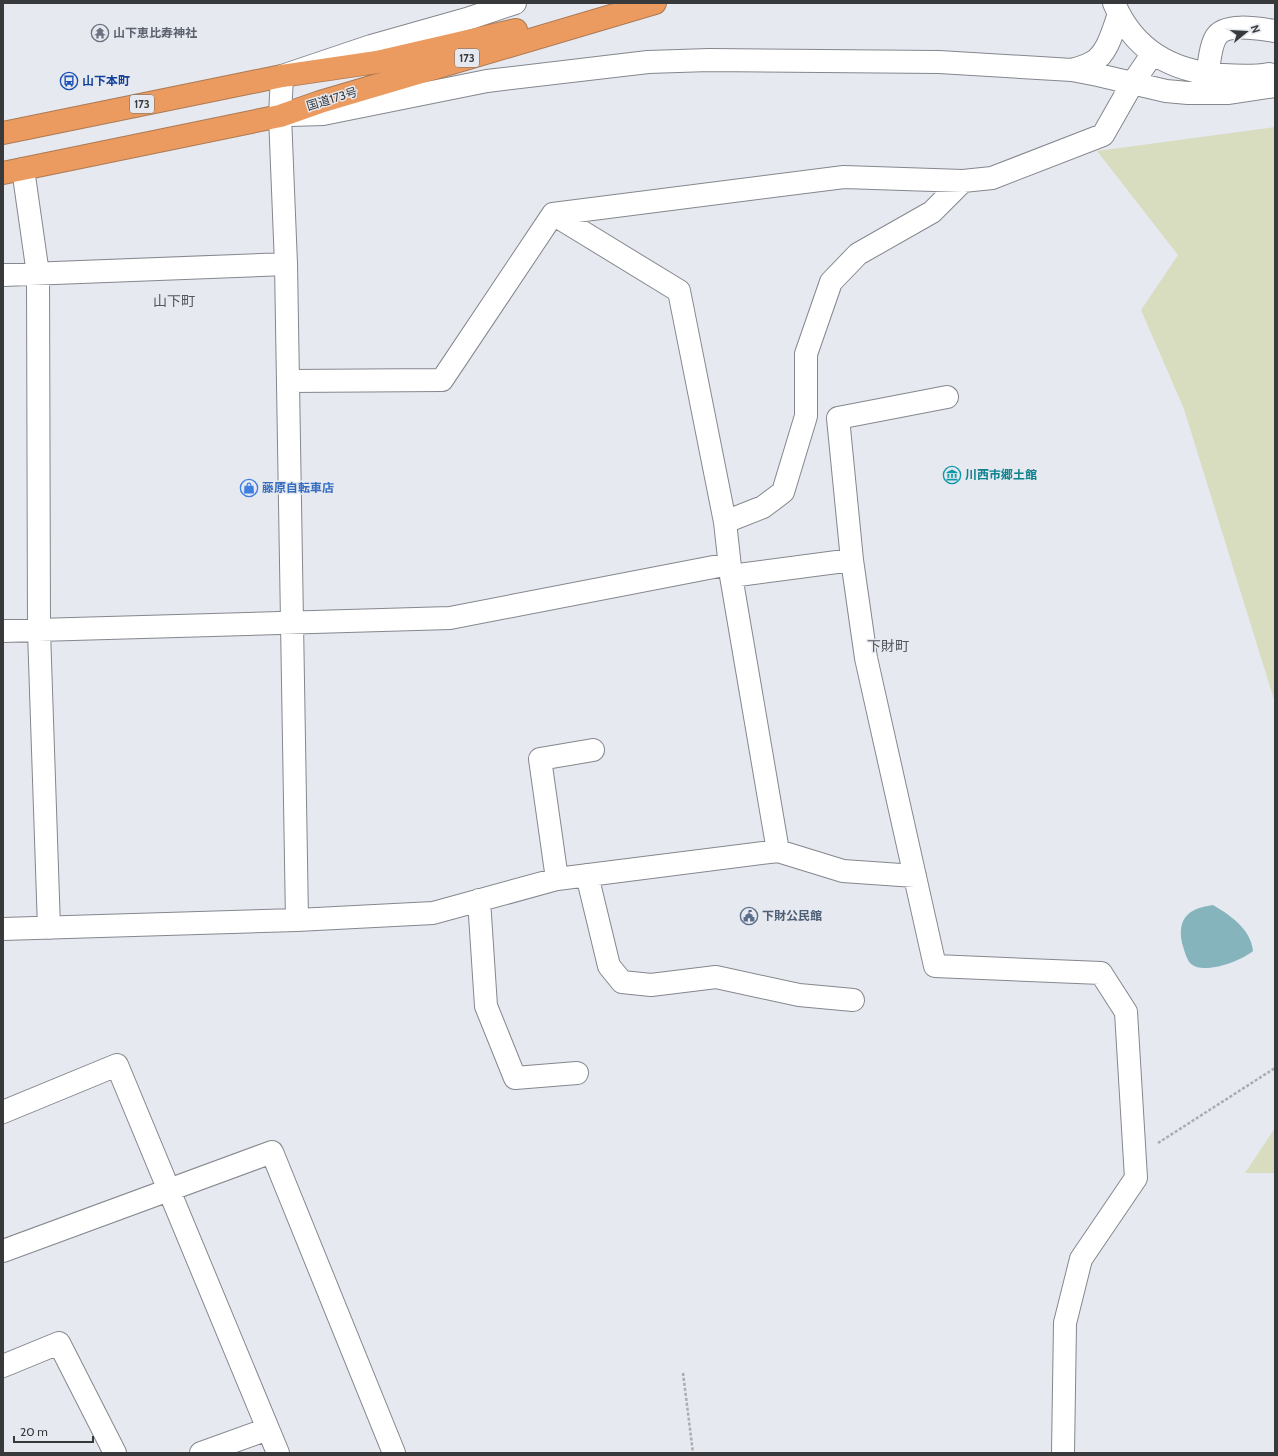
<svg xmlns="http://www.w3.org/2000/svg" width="1278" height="1456" font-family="Cabin,'Noto Sans JP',sans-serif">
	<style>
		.green { fill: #d8ddc0 }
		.water { fill: #86b4bc }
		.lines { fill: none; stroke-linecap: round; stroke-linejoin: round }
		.minor-casing { stroke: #84878d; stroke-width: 24 }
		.highway-casing { stroke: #ac7953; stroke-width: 24 }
		.path { stroke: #aaacb1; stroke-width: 2.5; stroke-dasharray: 3 2; stroke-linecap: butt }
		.minor { stroke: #fff; stroke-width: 22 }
		.highway { stroke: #eb9b60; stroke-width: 22 }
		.labels { text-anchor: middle; stroke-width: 3; stroke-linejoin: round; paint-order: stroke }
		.shield { fill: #e6e9f0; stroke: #6c6e71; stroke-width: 1 }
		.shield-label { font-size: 11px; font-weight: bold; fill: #38393b }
		.worship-label { font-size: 12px; font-weight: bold; fill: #5b616d; stroke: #e6e9f0; text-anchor: start }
		.transit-label { font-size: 12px; font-weight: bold; fill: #164399; stroke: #e6e9f0; text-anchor: start }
		.street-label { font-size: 12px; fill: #38393b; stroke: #e6e9f0 }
		.culture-label { font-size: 12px; font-weight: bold; fill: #0d838f; stroke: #e6e9f0; text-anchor: start }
		.shop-label { font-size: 12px; font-weight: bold; fill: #366cbe; stroke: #e6e9f0; text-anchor: start }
		.service-label { font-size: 12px; font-weight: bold; fill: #4e5e75; stroke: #e6e9f0; text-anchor: start }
		.quarter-label { font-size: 14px; fill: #53565b; stroke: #e6e9f0 }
	</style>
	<rect width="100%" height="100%" fill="#e6e9f0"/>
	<path class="green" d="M1275,127V703L1184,409L1141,310L1178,255L1097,151Z
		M1275,1128V1173H1245Z"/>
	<path class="water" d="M1213,905C1230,915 1251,929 1253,951C1241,961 1203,976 1190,963C1186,958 1184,949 1182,943C1177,917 1190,908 1213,905Z"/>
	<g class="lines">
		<defs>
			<path id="minor" d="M1114,3C1134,51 1173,72 1223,75C1238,76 1253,77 1269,74
				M1072,70C1079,68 1087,66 1093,62C1108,53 1113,30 1119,14
				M1206,88C1208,75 1209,48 1216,37C1225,22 1261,29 1275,31
				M290,115L323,114L487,81L648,62L709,60L939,62L1072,70L1098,75L1166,91L1188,93H1229L1275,86
				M23,169L38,274L39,631L49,928
				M553,214L679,291L725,522
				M3,275L286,264
				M288,381L442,380L553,214L844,177L963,181L992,178L1103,135L1132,84L1153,53
				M947,397L838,418L852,560L866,658L935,966L1101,973L1126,1012L1136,1178L1081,1259L1065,1323L1063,1453
				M731,576L852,560
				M3,631L450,618L729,564
				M778,851L731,576L725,522L763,507L783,492L806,416V354L831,282L858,254L932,212L963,181
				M587,875L609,966L622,982L651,985L716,977L799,995L853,1000
				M557,879L540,759L593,750
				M479,900L486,1006L515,1078L577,1073
				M297,920L286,264L280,116L282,76L371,46L470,18L515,3
				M3,929L297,920L433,913L557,879L778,851L843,871L915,876
				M3,1112L117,1065L278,1453
				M3,1251L272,1152L394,1453
				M3,1366L59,1343L115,1453
				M201,1453L268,1429"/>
			<path id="highway" d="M3,133L282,76L377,62L516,30
				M3,173L280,116L320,102L655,3"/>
		</defs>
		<use href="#minor" class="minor-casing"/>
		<use href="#highway" class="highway-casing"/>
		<path class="path" d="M1158,1143L1275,1068
			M683,1373L693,1453"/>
		<use href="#minor" class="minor"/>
		<use href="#highway" class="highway"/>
	</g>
	<defs>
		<symbol id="temple-ring" viewBox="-11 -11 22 22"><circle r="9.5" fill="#e6e9f0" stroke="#6b7280" stroke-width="1.5"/><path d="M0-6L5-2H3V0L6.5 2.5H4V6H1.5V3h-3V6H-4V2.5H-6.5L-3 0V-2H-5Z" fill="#6b7280"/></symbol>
		<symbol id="bus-ring" viewBox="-11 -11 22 22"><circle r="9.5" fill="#e6e9f0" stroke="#1a4fb4" stroke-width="1.5"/><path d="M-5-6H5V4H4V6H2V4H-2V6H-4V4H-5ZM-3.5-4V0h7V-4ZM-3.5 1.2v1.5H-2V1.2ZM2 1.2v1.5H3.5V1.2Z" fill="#1a4fb4"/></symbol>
		<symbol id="museum-ring" viewBox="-11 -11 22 22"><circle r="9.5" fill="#e6e9f0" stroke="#0f9aa8" stroke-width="1.5"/><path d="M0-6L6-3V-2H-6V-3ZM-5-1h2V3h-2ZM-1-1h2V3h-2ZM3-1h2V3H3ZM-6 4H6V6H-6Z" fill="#0f9aa8"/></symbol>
		<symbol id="shop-ring" viewBox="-11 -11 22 22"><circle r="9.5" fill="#e6e9f0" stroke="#3f7fe0" stroke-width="1.5"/><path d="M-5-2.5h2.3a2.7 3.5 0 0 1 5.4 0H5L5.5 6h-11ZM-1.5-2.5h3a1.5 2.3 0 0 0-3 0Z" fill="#3f7fe0"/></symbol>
		<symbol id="civic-ring" viewBox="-11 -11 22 22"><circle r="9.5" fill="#e6e9f0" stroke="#5c6f8a" stroke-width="1.5"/><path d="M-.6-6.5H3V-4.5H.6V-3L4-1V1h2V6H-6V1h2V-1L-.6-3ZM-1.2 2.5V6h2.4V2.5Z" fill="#5c6f8a"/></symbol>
	</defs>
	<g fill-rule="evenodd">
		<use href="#temple-ring" x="90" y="23" width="20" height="20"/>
		<use href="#bus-ring" x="59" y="71" width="20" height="20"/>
		<use href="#museum-ring" x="942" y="465" width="20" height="20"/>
		<use href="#shop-ring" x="239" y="478" width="20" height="20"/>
		<use href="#civic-ring" x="739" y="906" width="20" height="20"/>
	</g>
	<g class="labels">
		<g class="shield">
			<rect x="455" y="49" width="24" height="18" rx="3"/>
			<rect x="130" y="95" width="24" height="18" rx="3"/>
		</g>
		<g class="shield-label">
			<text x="467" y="62">173</text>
			<text x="142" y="108">173</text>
		</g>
		<g class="worship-label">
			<text x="113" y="37">山下恵比寿神社</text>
		</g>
		<g class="transit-label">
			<text x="82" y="85">山下本町</text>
		</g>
		<g class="street-label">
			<text transform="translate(332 99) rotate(-17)" y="4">国道173号</text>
		</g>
		<g class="culture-label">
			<text x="965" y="479">川西市郷土館</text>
		</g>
		<g class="shop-label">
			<text x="262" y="492">藤原自転車店</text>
		</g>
		<g class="service-label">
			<text x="762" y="920">下財公民館</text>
		</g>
		<g class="quarter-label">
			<text x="174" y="306">山下町</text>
			<text x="888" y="651">下財町</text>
		</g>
	</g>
	<rect width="1278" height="1456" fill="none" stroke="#38393b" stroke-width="8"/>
	<g transform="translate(1246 32) rotate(72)" stroke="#e6e9f0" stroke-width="3" paint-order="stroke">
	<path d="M0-3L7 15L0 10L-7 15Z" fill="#38393b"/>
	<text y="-6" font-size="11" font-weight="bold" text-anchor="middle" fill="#38393b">N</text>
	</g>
	<path d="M14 1436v6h79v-6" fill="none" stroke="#38393b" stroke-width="2"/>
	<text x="20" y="1436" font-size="12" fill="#38393b" stroke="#e6e9f0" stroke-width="3" paint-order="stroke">20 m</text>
</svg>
